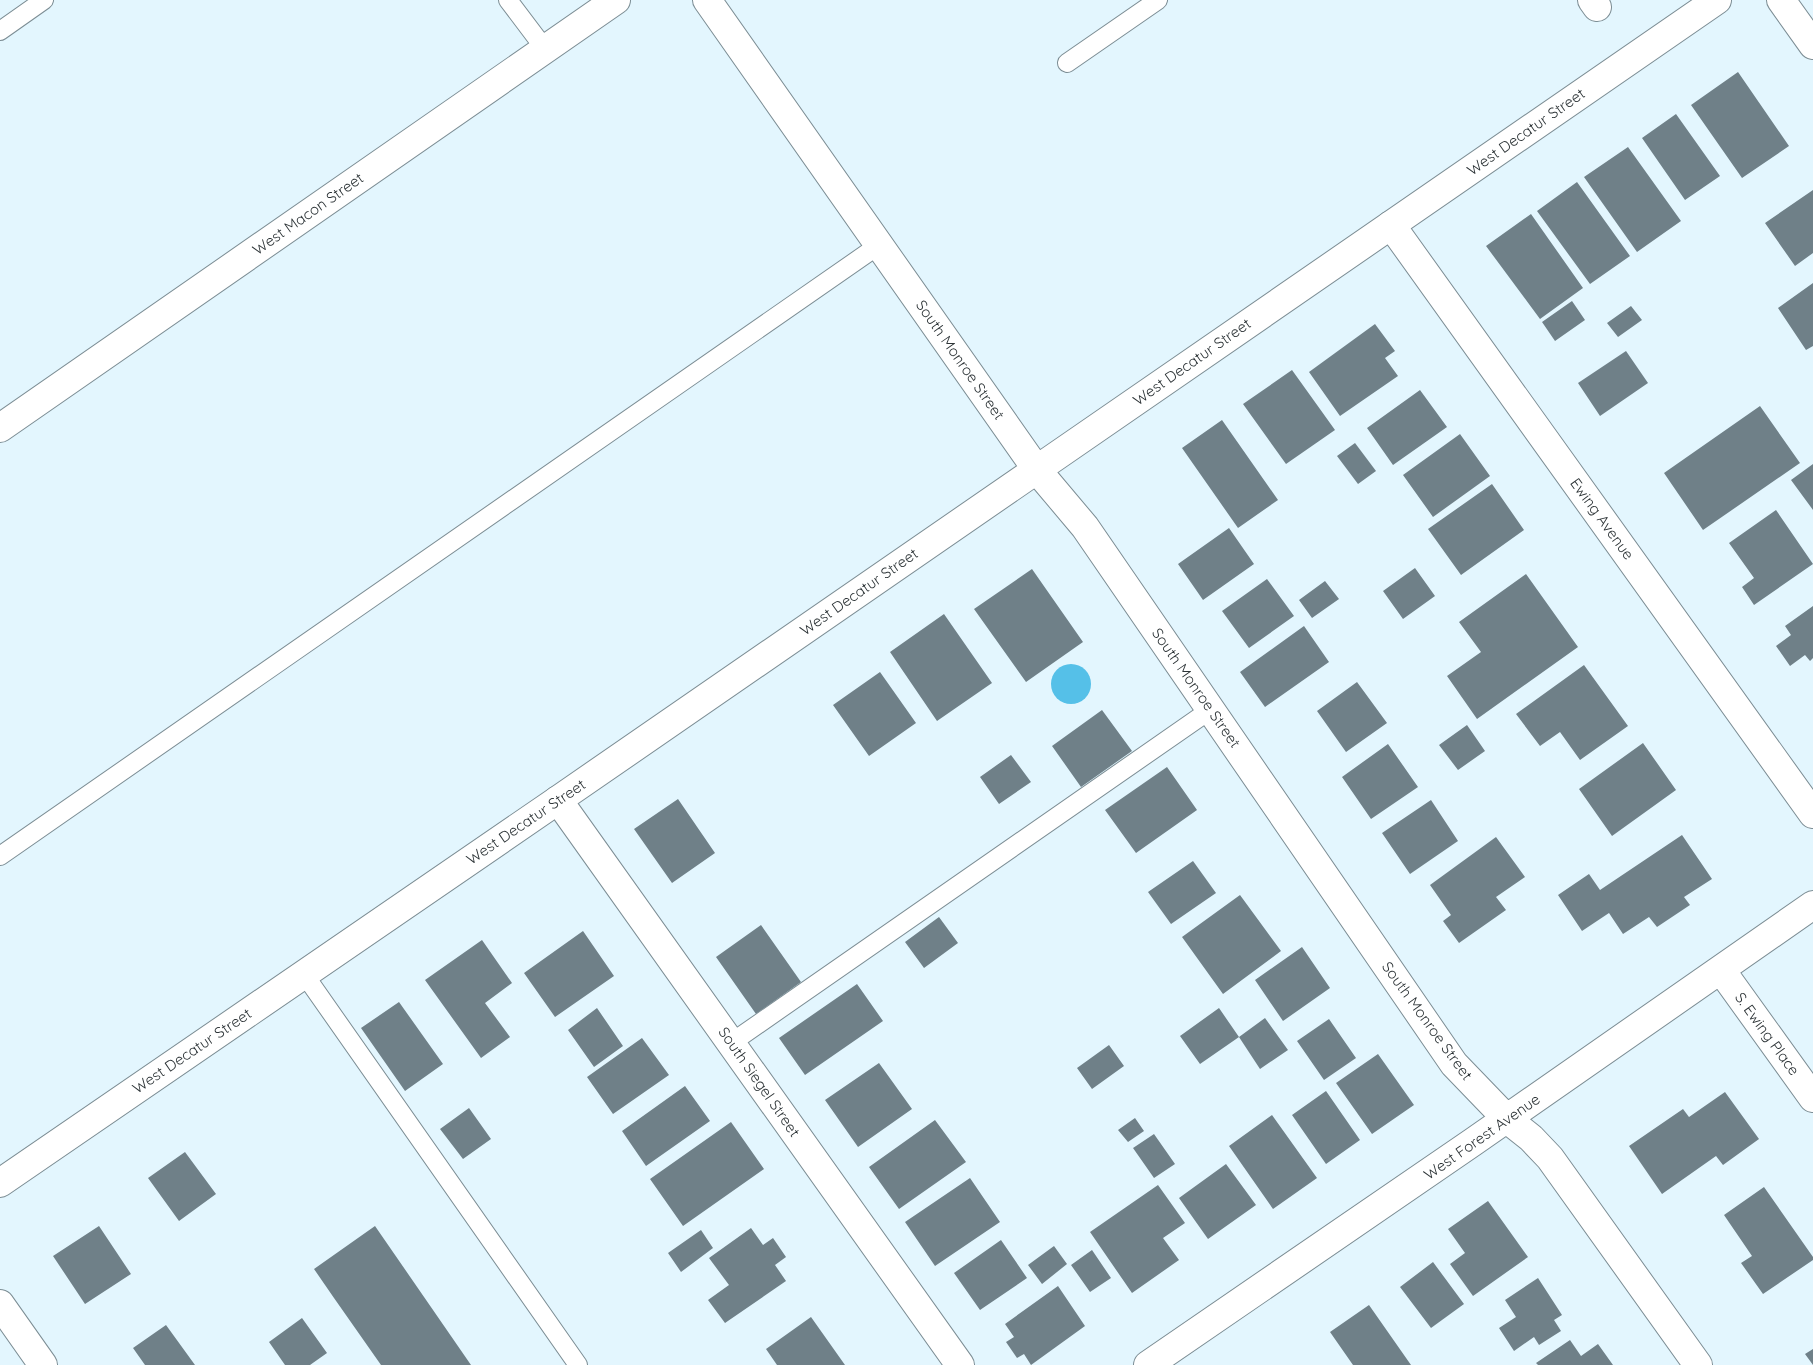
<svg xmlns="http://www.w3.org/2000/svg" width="1813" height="1365" font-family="Quicksand,sans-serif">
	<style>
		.water { fill: #55c0e8 }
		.building { fill: #6f8088 }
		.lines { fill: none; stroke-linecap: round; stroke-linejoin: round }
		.service-casing { stroke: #7c8d94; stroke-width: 20 }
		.minor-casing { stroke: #7c8d94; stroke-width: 30 }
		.tertiary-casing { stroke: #7c8d94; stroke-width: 30 }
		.service { stroke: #fff; stroke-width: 18 }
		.minor { stroke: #fff; stroke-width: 28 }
		.tertiary { stroke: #fff; stroke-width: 28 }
		.labels { text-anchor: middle; stroke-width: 4.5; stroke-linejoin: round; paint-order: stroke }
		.street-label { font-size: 15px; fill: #2d3437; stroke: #fff }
	</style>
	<rect width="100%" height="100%" fill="#e3f6fe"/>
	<path class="water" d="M1051 684a20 20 0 1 1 40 0a20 20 0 1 1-40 0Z"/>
	<path class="building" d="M1738,72L1789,146L1742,178L1691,105Z
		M1676,114L1720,176L1685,200L1642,138Z
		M1628,147L1681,221L1637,252L1584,177Z
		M1577,182L1630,256L1590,284L1537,211Z
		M1813,190V253L1795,266L1765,223Z
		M1531,214L1583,288L1540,319L1486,246Z
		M1813,283V346L1806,350L1778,308Z
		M1572,301L1585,320L1555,341L1542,322Z
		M1631,306L1642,320L1618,337L1607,323Z
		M1375,324L1395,351L1385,358L1398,376L1340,416L1309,372Z
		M1626,351L1648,383L1600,416L1578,383Z
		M1292,370L1335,430L1286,464L1243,404Z
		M1420,390L1447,427L1393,465L1367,428Z
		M1760,406L1800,463L1703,530L1664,473Z
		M1222,420L1278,500L1238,528L1182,448Z
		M1460,434L1490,476L1433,517L1403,475Z
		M1355,443L1376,471L1358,484L1337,456Z
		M1813,464V510L1791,480Z
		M1492,484L1524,530L1461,575L1428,529Z
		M1776,510L1813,564L1754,605L1742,587L1754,578L1729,543Z
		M1229,528L1254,564L1203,600L1178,564Z
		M1415,568L1435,596L1403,619L1383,591Z
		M1032,569L1083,642L1026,682L974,609Z
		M1526,574L1578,647L1477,719L1447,676L1481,652L1459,622Z
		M1267,579L1294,616L1249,648L1222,611Z
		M1325,581L1339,599L1312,618L1299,600Z
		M1813,606V658L1810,661L1805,655L1790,666L1776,646L1791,635L1785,626Z
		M944,614L992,683L937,721L890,652Z
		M1304,626L1329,662L1265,707L1240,672Z
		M1584,665L1628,726L1580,760L1560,732L1540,746L1516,714Z
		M880,672L916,723L869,756L833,705Z
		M1357,682L1387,723L1346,752L1317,711Z
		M1102,710L1132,751L1081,787L1052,746Z
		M1467,725L1485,751L1458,770L1439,745Z
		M1643,743L1676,790L1612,836L1579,789Z
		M1388,744L1418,787L1371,819L1342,777Z
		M1011,755L1031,782L999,804L980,777Z
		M1167,767L1197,810L1136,853L1105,810Z
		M678,799L715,853L672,883L634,829Z
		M1431,800L1458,841L1410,874L1382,833Z
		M1682,835L1712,879L1684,897L1690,905L1657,927L1649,917L1623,934L1609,913L1582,931L1558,895L1589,874L1600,890Z
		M1496,837L1525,877L1496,897L1506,910L1459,943L1443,921L1451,915L1430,885Z
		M1193,861L1216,893L1171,924L1148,892Z
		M1240,895L1281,951L1223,994L1182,937Z
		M939,917L958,943L924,968L905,942Z
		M761,925L801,982L756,1014L716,957Z
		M583,931L614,976L555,1017L524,973Z
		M482,940L512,983L485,1003L510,1037L481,1058L425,980Z
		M1302,947L1330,988L1283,1021L1255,980Z
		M857,984L883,1021L805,1075L779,1038Z
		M399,1002L443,1064L405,1091L361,1028Z
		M597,1008L623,1046L594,1067L568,1030Z
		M1219,1008L1239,1037L1200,1064L1180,1036Z
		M1265,1018L1288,1050L1260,1069L1239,1037Z
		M1329,1019L1356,1058L1324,1080L1297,1041Z
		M642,1038L669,1075L613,1114L587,1077Z
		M1109,1045L1124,1066L1092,1089L1077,1068Z
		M1378,1054L1414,1105L1372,1134L1336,1083Z
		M879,1063L912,1109L858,1147L825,1100Z
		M685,1086L710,1121L646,1166L622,1131Z
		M1326,1091L1360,1140L1326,1164L1292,1115Z
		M1725,1092L1759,1139L1723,1165L1716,1156L1662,1194L1629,1146L1683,1109L1689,1117Z
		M469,1108L491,1139L463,1159L440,1129Z
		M1272,1115L1317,1178L1273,1209L1229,1146Z
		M1135,1118L1144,1131L1128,1142L1118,1130Z
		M935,1120L966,1162L899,1209L869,1167Z
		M731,1122L764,1169L683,1226L650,1179Z
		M1154,1134L1175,1164L1154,1178L1133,1148Z
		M185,1152L216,1194L179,1221L148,1178Z
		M1226,1164L1256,1205L1208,1239L1179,1198Z
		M970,1178L1000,1222L935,1266L905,1222Z
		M1158,1185L1185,1223L1163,1238L1179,1260L1132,1293L1090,1232Z
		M1764,1187L1813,1257V1260L1763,1294L1741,1263L1752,1256L1724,1215Z
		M1488,1201L1528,1257L1473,1296L1450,1264L1465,1253L1448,1229Z
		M99,1226L131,1274L85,1304L53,1256Z
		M375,1226L471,1365H381L334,1298L314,1269Z
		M751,1228L763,1245L773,1238L786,1257L775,1265L786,1281L725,1323L708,1300L729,1285L709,1258Z
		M701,1230L713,1248L681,1272L668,1253Z
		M1001,1240L1027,1278L980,1310L954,1273Z
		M1054,1246L1067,1264L1042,1284L1028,1265Z
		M1092,1250L1111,1278L1090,1292L1071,1265Z
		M1433,1262L1464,1304L1431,1328L1400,1287Z
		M1538,1278L1562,1315L1554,1320L1561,1331L1539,1345L1534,1337L1514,1351L1499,1328L1516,1317L1505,1300Z
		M1058,1286L1085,1326L1031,1365L1024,1354L1017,1358L1006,1342L1014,1337L1005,1324Z
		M1369,1305L1411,1365H1353L1330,1332Z
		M811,1317L845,1365H777L766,1349Z
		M302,1318L327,1353L310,1365H285L269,1342Z
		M166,1325L195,1365H145L133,1348Z
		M1570,1340L1581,1356L1598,1344L1613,1365H1538L1536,1363Z
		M1813,1349V1365L1805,1354Z"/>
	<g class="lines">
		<defs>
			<path id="service" d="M508,0L545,49
				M0,31L44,0
				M1067,63L1158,0
				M0,856L879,245
				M304,974L578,1365
				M731,1043L1210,710"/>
			<path id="minor" d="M1592,0L1597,7
				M1781,0L1813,45
				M1391,225L1813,814
				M0,428L616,0
				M1037,470L1085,527L1454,1064L1507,1119L1531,1138L1550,1158L1698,1365
				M558,800L960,1365
				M1721,970L1813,1098
				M0,1304L43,1365
				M1148,1365L1473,1142L1813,905"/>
			<path id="tertiary" d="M707,0L1037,470
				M0,1183L558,800L1717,0"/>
		</defs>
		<use href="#service" class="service-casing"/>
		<use href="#minor" class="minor-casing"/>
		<use href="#tertiary" class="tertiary-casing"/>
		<use href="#service" class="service"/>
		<use href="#minor" class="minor"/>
		<use href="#tertiary" class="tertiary"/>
	</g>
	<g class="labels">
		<g class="street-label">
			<text transform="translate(1526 132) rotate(-35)" y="5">West Decatur Street</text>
			<text transform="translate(308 214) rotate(-35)" y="5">West Macon Street</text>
			<text transform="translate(960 360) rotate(55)" y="5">South Monroe Street</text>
			<text transform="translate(1192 362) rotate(-35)" y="5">West Decatur Street</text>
			<text transform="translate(1602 519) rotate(54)" y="5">Ewing Avenue</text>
			<text transform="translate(859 592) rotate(-35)" y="5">West Decatur Street</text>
			<text transform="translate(1196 688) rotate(55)" y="5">South Monroe Street</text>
			<text transform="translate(526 822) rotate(-34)" y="5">West Decatur Street</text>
			<text transform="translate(1427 1021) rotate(54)" y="5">South Monroe Street</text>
			<text transform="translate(1767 1034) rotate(54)" y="5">S. Ewing Place</text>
			<text transform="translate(192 1051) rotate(-34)" y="5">West Decatur Street</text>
			<text transform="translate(759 1082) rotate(55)" y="5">South Siegel Street</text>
			<text transform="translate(1482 1137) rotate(-35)" y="5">West Forest Avenue</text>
		</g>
	</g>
</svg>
